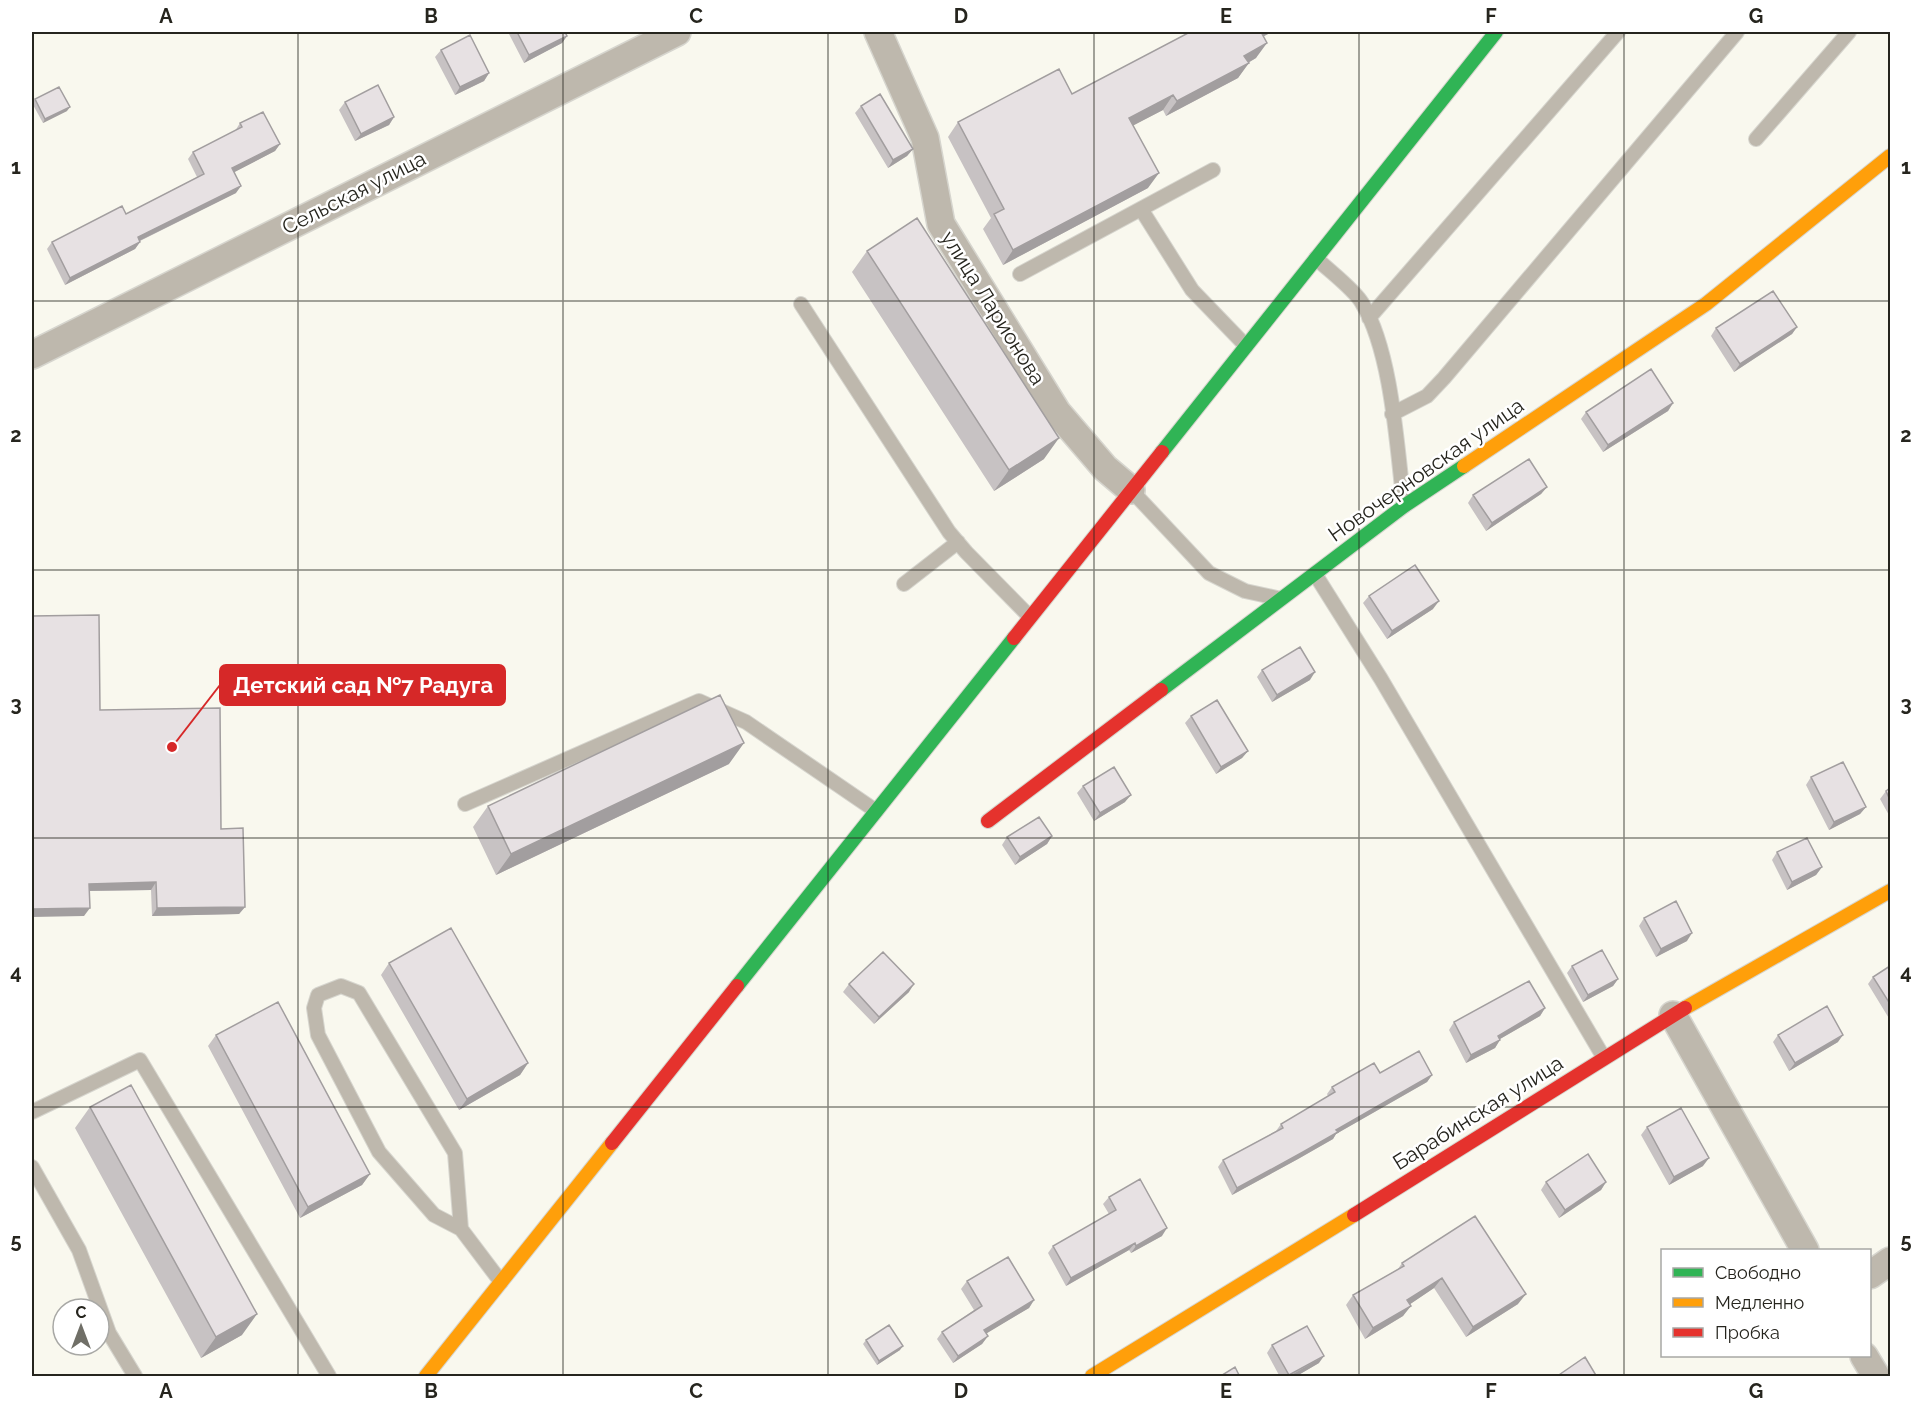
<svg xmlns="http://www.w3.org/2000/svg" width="1922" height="1408" font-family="Raleway,sans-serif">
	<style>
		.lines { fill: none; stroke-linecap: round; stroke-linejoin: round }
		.lane-casing { stroke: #d6d5ce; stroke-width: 16 }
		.street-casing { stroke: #d6d5ce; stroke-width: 30 }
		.fast-casing { stroke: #d6d5ce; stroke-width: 16 }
		.slow-casing { stroke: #d6d5ce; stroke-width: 16 }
		.jam-casing { stroke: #d6d5ce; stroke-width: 16 }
		.lane { stroke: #beb8ad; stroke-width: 14 }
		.street { stroke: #beb8ad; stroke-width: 27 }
		.fast { stroke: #30b455; stroke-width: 14 }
		.slow { stroke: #ff9f0a; stroke-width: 14 }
		.jam { stroke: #e5322d; stroke-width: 14 }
		.wall { fill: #c7c2c3 }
		.shaded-wall { fill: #a29e9f }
		.building { fill: #e7e1e3; stroke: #a29e9f; stroke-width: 1.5 }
		.grid { fill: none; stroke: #26251e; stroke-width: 1.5; stroke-opacity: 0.55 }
		.labels { text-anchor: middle; stroke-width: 5; stroke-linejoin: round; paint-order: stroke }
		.street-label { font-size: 21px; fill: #26251e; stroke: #fff }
		.leader { fill: none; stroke: #d62828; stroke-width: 2 }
		.callout-dot { fill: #d62828; stroke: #fff; stroke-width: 2 }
		.callout { fill: #d62828; stroke: #d62828; stroke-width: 2 }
		.callout-label { font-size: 22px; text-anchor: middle; font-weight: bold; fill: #fff }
		.neatline { fill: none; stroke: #26251e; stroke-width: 2 }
		.grid-label { font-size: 20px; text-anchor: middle; font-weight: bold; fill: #26251e }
	</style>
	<rect width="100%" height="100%" fill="#f9f8ee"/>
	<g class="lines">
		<defs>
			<path id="lane" d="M1756,139L1849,32
				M1141,209L1192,290L1246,346
				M1316,258C1328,270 1354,289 1362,303C1392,352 1397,448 1404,506
				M1020,274L1213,170
				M801,304L949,532L966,552L1030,617
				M1369,318L1618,32
				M1392,414L1427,396L1444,378L1737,32
				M1131,490L1209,573L1245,591L1277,598
				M1315,574L1381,679L1604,1058
				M904,584L958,542
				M465,804L699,701L746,722L876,811
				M32,1112L140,1060L329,1376
				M32,1167L79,1250L109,1333L135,1376
				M461,1229L455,1153L359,993L341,986L318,995L314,1008L318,1035L379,1152L434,1215L461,1229L501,1282"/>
			<path id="street" d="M878,32L925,138L941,224L1057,412L1105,468L1131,490
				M32,355L677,32
				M1673,1015L1805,1250
				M1870,1275L1890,1261
				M1864,1356L1876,1376"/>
			<path id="fast" d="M1162,452L1496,32
				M1161,690L1404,506L1464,466
				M737,986L1014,638"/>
			<path id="slow" d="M1464,466L1706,304L1890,156
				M1685,1008L1890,891
				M426,1376L612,1143
				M1092,1376L1354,1215"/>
			<path id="jam" d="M1014,638L1162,452
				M988,821L1161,690
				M612,1143L737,986
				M1354,1215L1685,1008"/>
		</defs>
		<use href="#lane" class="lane-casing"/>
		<use href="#street" class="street-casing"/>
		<use href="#fast" class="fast-casing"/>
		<use href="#slow" class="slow-casing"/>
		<use href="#jam" class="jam-casing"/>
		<use href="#lane" class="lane"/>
		<use href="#street" class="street"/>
		<use href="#fast" class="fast"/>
		<use href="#slow" class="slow"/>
		<use href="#jam" class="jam"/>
	</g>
	<path class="wall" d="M511,32H565L567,36L562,43L524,63L509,34Z
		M1190,32H1272L1263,36L1256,58L1248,63L1238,78L1166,116L1163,110L1133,125L1148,188L1003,265L983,229L991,218L948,137L958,122L1072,94Z
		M441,50L489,73L484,81L455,95L435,57Z
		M35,99L67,111L43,123L32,103Z
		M345,102L394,117L389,125L355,141L339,110Z
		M861,106L913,149L907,156L888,168L855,113Z
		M240,123L280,144L275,151L234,172L236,193L140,241V242L135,249L65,285L47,249L52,242L126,214L197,177L188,159L193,152L235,131Z
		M867,251L1044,459L994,491L852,272Z
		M1797,327L1792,334L1734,372L1711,336L1716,328Z
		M1673,403L1668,411L1603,452L1581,419L1586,412Z
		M1547,487L1541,494L1486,531L1468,503L1473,495Z
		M1369,596L1433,609L1387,639L1363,603Z
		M1262,670L1310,680L1272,702L1257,677Z
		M100,710L221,829L245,907L239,914L152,916L151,890L89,891L84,916Z
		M1191,716L1248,751L1242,758L1216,774L1185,723Z
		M729,764L496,875L473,827L488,806Z
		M1811,777L1866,807L1860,814L1829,830L1806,785Z
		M1083,786L1125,802L1094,821L1077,793Z
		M1890,788V817L1880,799L1886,791Z
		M1052,836L1047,844L1015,865L1002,845L1007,837Z
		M1777,852L1822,867L1816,875L1787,890L1772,860Z
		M1644,918L1687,941L1656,957L1639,926Z
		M389,963L528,1063L520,1075L459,1110L381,975Z
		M1572,966L1618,979L1613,986L1583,1002L1567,973Z
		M1890,966V1020L1868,984L1873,977Z
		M849,984L909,992L874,1024L843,992Z
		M1545,1008L1540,1016L1500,1039L1495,1048L1466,1063L1449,1030L1454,1022Z
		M216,1035L370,1174L362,1185L300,1218L208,1046Z
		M1778,1035L1838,1042L1789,1071L1773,1042Z
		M1380,1073L1432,1075L1427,1082L1336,1134L1333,1139L1298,1159L1232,1195L1218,1167L1223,1160L1276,1131L1281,1124L1328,1096L1327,1094L1332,1087Z
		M90,1107L242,1335L201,1358L75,1128Z
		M1647,1127L1703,1166L1669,1185L1641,1135Z
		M1546,1182H1606L1601,1190L1559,1218L1541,1190Z
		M1109,1197L1162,1236L1131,1253L1129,1250L1066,1286L1048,1253L1053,1246L1109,1214L1103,1204Z
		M1402,1263L1518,1304L1466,1337L1434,1288L1410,1304L1403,1316L1365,1339L1346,1305L1353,1295L1398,1269Z
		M967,1281L1034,1300L1029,1308L986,1333L988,1336L982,1344L953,1363L937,1339L942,1332L974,1310L961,1289Z
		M866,1340L900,1350L877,1365L863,1344Z
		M1272,1345L1319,1363L1295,1377H1280L1267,1353Z"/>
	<path class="shaded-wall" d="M1257,32H1272L1249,44Z
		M567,36L562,43L524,63L529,55Z
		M1267,43L1256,58L1234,71L1244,56Z
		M1249,63L1238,78L1166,116L1177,101Z
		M489,73L484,81L455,95L460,87Z
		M1173,95L1163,110L1119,133L1129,118Z
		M70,107L67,111L43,123L45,119Z
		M394,117L389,125L355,141L361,134Z
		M280,144L275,151L227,176L232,168Z
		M913,149L907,156L888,168L893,160Z
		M1159,173L1148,188L1003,265L1013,250Z
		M241,186L236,193L133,244L138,237Z
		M140,242L135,249L65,285L70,278Z
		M1797,327L1792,334L1734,372L1740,364Z
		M1673,403L1668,411L1603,452L1608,445Z
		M1059,438L1044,459L994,491L1009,470Z
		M1547,487L1541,494L1486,531L1492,523Z
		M1439,601L1433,609L1387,639L1392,631Z
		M1315,672L1310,680L1272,702L1277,695Z
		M744,743L729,764L496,875L511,854Z
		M1248,751L1242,758L1216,774L1221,767Z
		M1131,795L1125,802L1094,821L1100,813Z
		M1866,807L1860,814L1829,830L1834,822Z
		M1052,836L1047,844L1015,865L1020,857Z
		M1822,867L1816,875L1787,890L1792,882Z
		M156,882L151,890L84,891L89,884Z
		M245,907L239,914L152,916L157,908Z
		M90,908L84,916L32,917V909Z
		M1692,933L1687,941L1656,957L1661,949Z
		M1618,979L1613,986L1583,1002L1588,995Z
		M914,984L909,992L874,1024L879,1017Z
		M1545,1008L1540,1016L1493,1043L1498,1036Z
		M1843,1035L1838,1042L1789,1071L1795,1063Z
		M1500,1040L1495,1048L1466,1063L1471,1055Z
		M528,1063L520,1075L459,1110L467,1099Z
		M1432,1075L1427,1082L1336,1134L1333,1139L1298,1159L1232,1195L1237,1188L1336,1130Z
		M1709,1158L1703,1166L1669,1185L1674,1177Z
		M370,1174L362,1185L300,1218L308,1207Z
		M1606,1182L1601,1190L1559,1218L1565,1210Z
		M1167,1228L1162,1236L1131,1253L1136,1246Z
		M1135,1243L1129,1250L1066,1286L1071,1278Z
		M1442,1278L1434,1288L1400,1311L1407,1300Z
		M1526,1294L1518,1304L1466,1337L1473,1327Z
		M1034,1300L1029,1308L979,1338L984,1330Z
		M1411,1306L1403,1316L1365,1339L1373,1328Z
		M257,1314L242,1335L201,1358L216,1337Z
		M988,1336L982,1344L953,1363L958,1356Z
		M903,1346L900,1350L877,1365L879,1361Z
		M1324,1356L1319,1363L1295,1377H1288Z"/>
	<path class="building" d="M517,32H565L567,36L529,55Z
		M1190,32H1261L1267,43L1244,56L1249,63L1177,101L1173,95L1129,118L1159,173L1013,250L994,214L1004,209L958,122L1059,69L1072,94Z
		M470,35L489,73L460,87L441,50Z
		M378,85L394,117L361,134L345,102Z
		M59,87L70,107L45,119L35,99Z
		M880,94L913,149L893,160L861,106Z
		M263,112L280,144L232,168L241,186L138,237L140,242L70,278L52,242L122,206L126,214L204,174L193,152L242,127L240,123Z
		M917,218L1059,438L1009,470L867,251Z
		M1773,291L1797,327L1740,364L1716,328Z
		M1651,369L1673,403L1608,445L1586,412Z
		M1529,459L1547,487L1492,523L1473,495Z
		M1415,565L1439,601L1392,631L1369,596Z
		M99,615L100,710L220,708L221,829L243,828L245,907L157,908L156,882L89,884L90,908L32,909V616Z
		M1300,647L1315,672L1277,695L1262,670Z
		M720,695L744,743L511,854L488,806Z
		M1217,700L1248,751L1221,767L1191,716Z
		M1843,762L1866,807L1834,822L1811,777Z
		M1114,767L1131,795L1100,813L1083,786Z
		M1890,788V800L1886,791Z
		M1039,817L1052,836L1020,857L1007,837Z
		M1807,838L1822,867L1792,882L1777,852Z
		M1676,901L1692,933L1661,949L1644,918Z
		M451,928L528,1063L467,1099L389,963Z
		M1602,950L1618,979L1588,995L1572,966Z
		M883,952L914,984L879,1017L849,984Z
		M1890,966V1004L1873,977Z
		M1529,981L1545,1008L1498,1036L1500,1040L1471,1055L1454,1022Z
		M278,1002L370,1174L308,1207L216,1035Z
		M1827,1006L1843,1035L1795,1063L1778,1035Z
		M1419,1051L1432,1075L1336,1130L1338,1132L1303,1152L1237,1188L1223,1160L1283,1128L1281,1124L1335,1092L1332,1087L1374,1063L1380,1073Z
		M131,1085L257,1314L216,1337L90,1107Z
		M1681,1108L1709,1158L1674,1177L1647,1127Z
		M1588,1154L1606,1182L1565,1210L1546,1182Z
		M1140,1179L1167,1228L1136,1246L1135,1243L1071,1278L1053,1246L1116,1210L1109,1197Z
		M1475,1216L1526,1294L1473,1327L1442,1278L1407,1300L1411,1306L1373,1328L1353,1295L1404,1266L1402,1263Z
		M1008,1257L1034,1300L984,1330L988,1336L958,1356L942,1332L982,1306L967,1281Z
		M889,1325L903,1346L879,1361L866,1340Z
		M1307,1326L1324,1356L1289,1375L1272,1345Z
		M1585,1357L1597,1377H1556Z
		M1235,1367L1240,1377H1219Z"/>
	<path class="grid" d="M298,32V1376M563,32V1376M828,32V1376M1094,32V1376M1359,32V1376M1624,32V1376M32,301H1890M32,570H1890M32,838H1890M32,1107H1890"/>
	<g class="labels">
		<g class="street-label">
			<text transform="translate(354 193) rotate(-27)" y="7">Сельская улица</text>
			<text transform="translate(993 308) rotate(58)" y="7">улица Ларионова</text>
			<text transform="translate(1426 470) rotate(-35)" y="7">Новочерновская улица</text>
			<text transform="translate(1478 1113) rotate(-32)" y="7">Барабинская улица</text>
		</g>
	</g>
	<path class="leader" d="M172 747L220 685"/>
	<circle class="callout-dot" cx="172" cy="747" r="6"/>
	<rect class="callout" x="220" y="665" width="285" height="40" rx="6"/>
	<g class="callout-label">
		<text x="363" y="693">Детский сад №7 Радуга</text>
	</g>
	<rect width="1922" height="1408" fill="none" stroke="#ffffff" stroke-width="66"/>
	<rect x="1661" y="1249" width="210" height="108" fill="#ffffff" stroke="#a8a8a5" stroke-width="1.5"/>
	<rect x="1673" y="1268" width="30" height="9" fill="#30b455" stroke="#a8a8a5" stroke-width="1.5"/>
	<text x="1715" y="1279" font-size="18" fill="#26251e">Свободно</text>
	<rect x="1673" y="1298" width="30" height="9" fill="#ff9f0a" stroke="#a8a8a5" stroke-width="1.5"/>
	<text x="1715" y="1309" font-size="18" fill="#26251e">Медленно</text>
	<rect x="1673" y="1328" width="30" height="9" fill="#e5322d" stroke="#a8a8a5" stroke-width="1.5"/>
	<text x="1715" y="1339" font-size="18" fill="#26251e">Пробка</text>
	<g transform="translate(81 1327)"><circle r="28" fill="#ffffff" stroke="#a8a8a5" stroke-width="1.5"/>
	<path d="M0-4.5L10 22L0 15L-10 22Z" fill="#706f67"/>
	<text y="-9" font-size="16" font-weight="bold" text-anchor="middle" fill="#26251e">С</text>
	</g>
	<rect x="33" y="33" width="1856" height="1342" class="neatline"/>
	<g class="grid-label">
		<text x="166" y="23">A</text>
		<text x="431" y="23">B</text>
		<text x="696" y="23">C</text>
		<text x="961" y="23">D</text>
		<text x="1226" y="23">E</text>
		<text x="1491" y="23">F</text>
		<text x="1756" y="23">G</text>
		<text x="16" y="174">1</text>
		<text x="1906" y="174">1</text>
		<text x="16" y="442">2</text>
		<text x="1906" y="442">2</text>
		<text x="16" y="711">3</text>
		<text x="1906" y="711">3</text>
		<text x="16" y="979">4</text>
		<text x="1906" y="979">4</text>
		<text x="16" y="1248">5</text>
		<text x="1906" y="1248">5</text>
		<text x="166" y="1398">A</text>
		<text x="431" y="1398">B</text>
		<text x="696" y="1398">C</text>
		<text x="961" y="1398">D</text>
		<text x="1226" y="1398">E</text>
		<text x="1491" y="1398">F</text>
		<text x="1756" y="1398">G</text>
	</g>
</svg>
